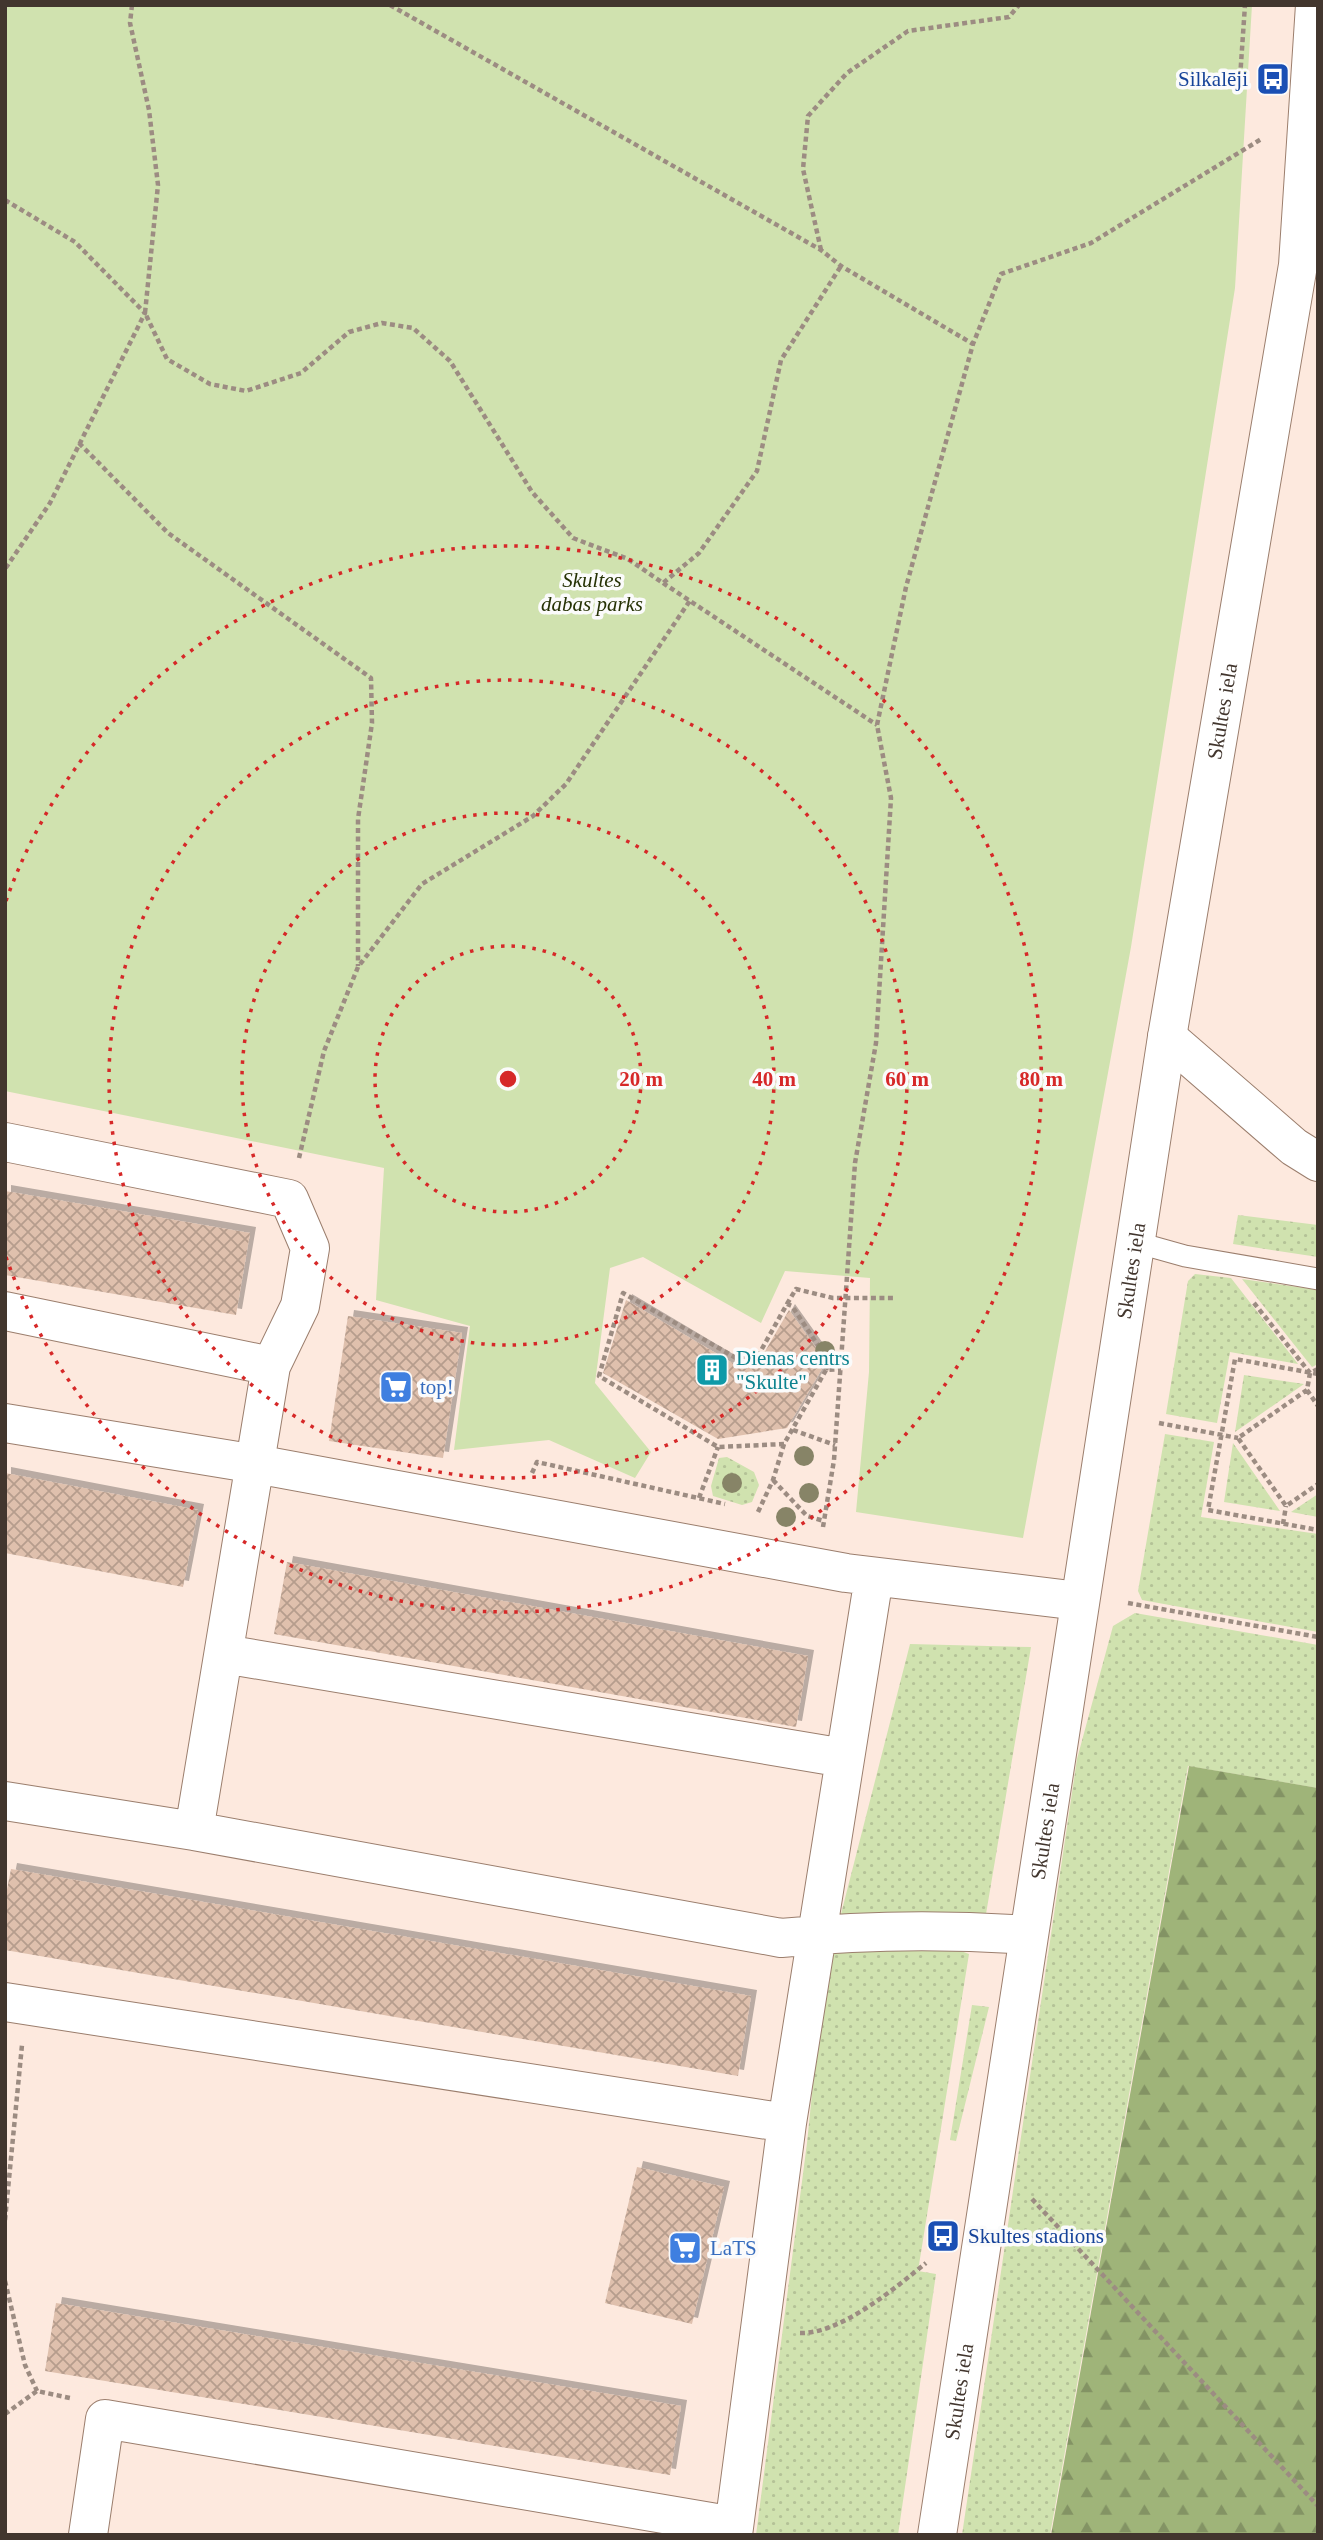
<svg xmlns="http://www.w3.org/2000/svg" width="1323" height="2540" font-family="Georgia,serif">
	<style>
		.grass { fill: url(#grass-dots) }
		.forest { fill: url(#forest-firs) }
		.park { fill: #d0e2af }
		.building { fill: url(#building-cross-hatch); filter: url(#shadow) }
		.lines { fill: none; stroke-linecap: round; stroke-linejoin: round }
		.lane-casing { stroke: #9b7e6d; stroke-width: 23 }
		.street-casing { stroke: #9b7e6d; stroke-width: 40 }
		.secondary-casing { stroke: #9b7e6d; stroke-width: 40 }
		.path { stroke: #9c8c82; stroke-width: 4.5; stroke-dasharray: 5 3.5; stroke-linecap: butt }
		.lane { stroke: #fff; stroke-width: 21 }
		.street { stroke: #fff; stroke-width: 38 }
		.secondary { stroke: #fff; stroke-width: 38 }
		.tree { fill: #878467 }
		.ring { fill: none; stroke: #d62828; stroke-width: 3.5; stroke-dasharray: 3.5 7 }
		.labels { text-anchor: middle; stroke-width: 7; stroke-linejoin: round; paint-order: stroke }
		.transit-label { font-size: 21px; fill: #164399; stroke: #fbfbfb; text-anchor: end }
		.park-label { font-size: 21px; font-style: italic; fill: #263205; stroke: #fbfbfb }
		.street-label { font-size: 21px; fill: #42362e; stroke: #fbfbfb }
		.culture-label { font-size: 21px; fill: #0d838f; stroke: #fbfbfb; text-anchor: start }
		.shop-label { font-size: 21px; fill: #366cbe; stroke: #fbfbfb; text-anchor: start }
		.centre { fill: #d62828; stroke: #fbfbfb; stroke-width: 3.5 }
		.ring-label { font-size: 21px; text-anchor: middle; font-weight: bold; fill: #d62828; stroke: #fbfbfb; stroke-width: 7; stroke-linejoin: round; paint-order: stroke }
	</style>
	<defs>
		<pattern id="grass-dots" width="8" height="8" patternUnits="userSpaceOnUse" patternTransform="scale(1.75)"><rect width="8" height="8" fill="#d0e2af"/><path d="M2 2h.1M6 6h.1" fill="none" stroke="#b4c297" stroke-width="1.8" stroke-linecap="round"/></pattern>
		<pattern id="forest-firs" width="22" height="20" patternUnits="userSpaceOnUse" patternTransform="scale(1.75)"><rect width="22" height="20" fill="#9fb479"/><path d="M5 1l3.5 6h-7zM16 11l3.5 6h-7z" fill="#839364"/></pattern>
		<pattern id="building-cross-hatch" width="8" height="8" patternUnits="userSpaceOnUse" patternTransform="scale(1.75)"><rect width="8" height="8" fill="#dfc0ad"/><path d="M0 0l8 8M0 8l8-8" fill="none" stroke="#b69d8d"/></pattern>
		<filter id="shadow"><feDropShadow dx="6" dy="-6" stdDeviation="0" flood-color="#0004"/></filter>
	</defs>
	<rect width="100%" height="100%" fill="#fde9de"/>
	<path class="grass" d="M1238,1215L1318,1225V1257L1233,1244Z
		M1195,1274L1231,1278L1298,1364L1230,1352L1217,1423L1166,1414L1188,1281Z
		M1242,1279L1318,1290V1364L1312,1367Z
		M1244,1375L1304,1384L1235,1432Z
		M1165,1434L1214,1442L1201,1517L1318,1534V1632L1142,1600L1138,1591Z
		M1233,1443L1280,1511L1224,1502Z
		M727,1457L754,1472L759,1485L752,1502L742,1505L713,1496L711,1486L719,1458Z
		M1318,1494V1517L1291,1512Z
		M1135,1613L1318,1645V1788L1188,1766L1050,2535H962L1077,1759L1113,1626Z
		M910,1644L1031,1647L986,1914H841Z
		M827,1947L953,1948L969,1954L918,2271L936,2274L898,2535H756L807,2143Z
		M972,2005L989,2007L956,2141L950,2140Z"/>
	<path class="forest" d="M1189,1766L1318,1788V2535H1051Z"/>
	<path class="park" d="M5,5H1252L1235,288L1131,947L1023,1538L856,1512L869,1372L870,1278L785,1271L761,1323L643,1257L610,1268L595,1383L651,1452L635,1478L549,1440L454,1450L470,1326L376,1300L384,1168L5,1091Z"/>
	<path class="building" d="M5,1191L250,1233L236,1315L5,1275Z
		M626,1300L739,1367L760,1360L789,1310L826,1362L787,1428L718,1439L603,1373Z
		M348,1316L462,1333L443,1458L329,1441Z
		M5,1473L198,1510L183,1587L5,1553Z
		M287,1562L808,1656L796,1727L274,1634Z
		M11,1869L751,1996L738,2076L5,1950V1900Z
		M637,2167L724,2187L692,2324L605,2303Z
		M56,2303L681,2406L670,2475L45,2371Z"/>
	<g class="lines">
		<defs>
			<path id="lane" d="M1135,1242L1185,1256L1318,1279"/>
			<path id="street" d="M1167,1037L1294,1147L1318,1162
				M5,1142L289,1199L310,1248L300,1306L271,1366L5,1311
				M5,1423L256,1464L846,1573L1079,1601
				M224,1654L844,1758
				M5,1801L194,1831L781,1938C863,1930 945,1929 1028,1935
				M194,1831L271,1366
				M5,2002L787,2123
				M88,2535L105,2419L734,2526
				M733,2535L787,2123L874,1577"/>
			<g id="secondary">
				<path id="s1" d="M937,2535L1167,1037L1298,265L1315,5"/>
			</g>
		</defs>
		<use href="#lane" class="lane-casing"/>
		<use href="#street" class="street-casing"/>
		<use href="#secondary" class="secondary-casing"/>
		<path class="path" d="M132,5L130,23L149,110L158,185L145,313L167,359L210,384L246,391L301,373L349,332L382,323L413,328L450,361L532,492L573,538L628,559L663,583L699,553L757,471L781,360L841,266
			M390,5L821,250L841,266L973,344
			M1239,93L1245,5
			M5,200L75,242L145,313L50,503L5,569
			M821,250L803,169L808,116L847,73L908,31L1009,17L1019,5
			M79,443L168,533L371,678L372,723L358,819V966
			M663,583L877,725
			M299,1158L324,1051L358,967L422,884L533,816L566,784L691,599
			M1254,1303L1310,1373L1318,1369
			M787,1304L796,1289L833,1298H893
			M1310,1373L1307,1390L1238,1438L1286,1506L1318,1484
			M1318,1374L1235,1359L1208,1510L1318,1530
			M1307,1390L1318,1406
			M1159,1423L1238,1438
			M793,1430L835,1445
			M784,1444L718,1447L599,1376L623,1293L736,1358L759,1354L787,1304L792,1306L829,1362L826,1370
			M532,1473L537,1462L725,1504
			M773,1480L807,1516L824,1521
			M699,1498L718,1447
			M758,1512L773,1480L784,1444L826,1370L841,1369
			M1283,1524L1286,1506
			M823,1527L834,1460L855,1163L876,1043L891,798L877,725L906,587L947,438L973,344L1001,274L1091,243L1263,138
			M1128,1603L1318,1637
			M1032,2199L1318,2506
			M5,2220L22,2045
			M5,2281L25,2365L37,2391
			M800,2333C841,2334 895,2288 926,2263
			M5,2414L37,2391L70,2398"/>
		<use href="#lane" class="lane"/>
		<use href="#street" class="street"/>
		<use href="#secondary" class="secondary"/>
	</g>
	<g class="tree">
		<circle cx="825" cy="1351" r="10"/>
		<circle cx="804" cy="1456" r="10"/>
		<circle cx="732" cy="1483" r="10"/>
		<circle cx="809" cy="1493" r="10"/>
		<circle cx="786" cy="1517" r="10"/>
	</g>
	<g class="ring">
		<circle cx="508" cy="1079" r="133"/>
		<circle cx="508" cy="1079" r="266"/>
		<circle cx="508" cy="1079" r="399"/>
		<path d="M6 901A533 533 0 1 1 6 1257"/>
	</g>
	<defs>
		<symbol id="bus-square" viewBox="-11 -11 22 22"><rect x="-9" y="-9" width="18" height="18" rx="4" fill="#1a4fb4" stroke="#fbfbfb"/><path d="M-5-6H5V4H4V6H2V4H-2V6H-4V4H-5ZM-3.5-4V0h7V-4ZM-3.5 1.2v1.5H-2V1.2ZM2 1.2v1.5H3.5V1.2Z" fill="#fff"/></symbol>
		<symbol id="building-square" viewBox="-11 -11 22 22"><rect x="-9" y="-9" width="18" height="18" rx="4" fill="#0f9aa8" stroke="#fbfbfb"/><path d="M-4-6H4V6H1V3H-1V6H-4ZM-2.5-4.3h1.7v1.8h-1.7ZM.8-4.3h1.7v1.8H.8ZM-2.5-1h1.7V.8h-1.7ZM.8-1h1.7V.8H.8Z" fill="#fff"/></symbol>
		<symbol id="supermarket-square" viewBox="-11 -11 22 22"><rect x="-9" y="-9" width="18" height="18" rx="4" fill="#3f7fe0" stroke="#fbfbfb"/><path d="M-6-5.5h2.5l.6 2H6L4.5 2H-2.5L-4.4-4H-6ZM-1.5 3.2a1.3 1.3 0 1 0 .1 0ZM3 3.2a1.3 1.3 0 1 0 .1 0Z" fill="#fff"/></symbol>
	</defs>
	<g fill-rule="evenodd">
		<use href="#bus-square" x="1254" y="60" width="38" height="38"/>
		<use href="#building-square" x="693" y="1351" width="38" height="38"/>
		<use href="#supermarket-square" x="377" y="1368" width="38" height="38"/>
		<use href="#bus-square" x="924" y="2217" width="38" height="38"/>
		<use href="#supermarket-square" x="666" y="2229" width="38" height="38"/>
	</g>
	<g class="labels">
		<g class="transit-label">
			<text x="1248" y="86">Silkalēji</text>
			<text x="968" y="2243" text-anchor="start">Skultes stadions</text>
		</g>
		<g class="park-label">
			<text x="592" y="587">Skultes<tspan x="592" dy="24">dabas parks</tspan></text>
		</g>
		<g class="street-label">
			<text dy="7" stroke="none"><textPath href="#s1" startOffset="1846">Skultes iela</textPath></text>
			<text dy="7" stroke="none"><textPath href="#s1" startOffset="1279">Skultes iela</textPath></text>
			<text dy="7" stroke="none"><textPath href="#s1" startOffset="712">Skultes iela</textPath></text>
			<text dy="7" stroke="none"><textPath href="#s1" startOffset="145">Skultes iela</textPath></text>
		</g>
		<g class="culture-label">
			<text x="736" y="1365">Dienas centrs<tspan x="736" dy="24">"Skulte"</tspan></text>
		</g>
		<g class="shop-label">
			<text x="420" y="1394">top!</text>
			<text x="710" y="2255">LaTS</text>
		</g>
	</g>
	<circle cx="508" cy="1079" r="10" class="centre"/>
	<g class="ring-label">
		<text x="641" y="1086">20 m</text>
		<text x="774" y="1086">40 m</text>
		<text x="907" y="1086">60 m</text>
		<text x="1041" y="1086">80 m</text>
	</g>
	<rect width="1323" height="2540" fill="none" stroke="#42362e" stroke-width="14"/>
</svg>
